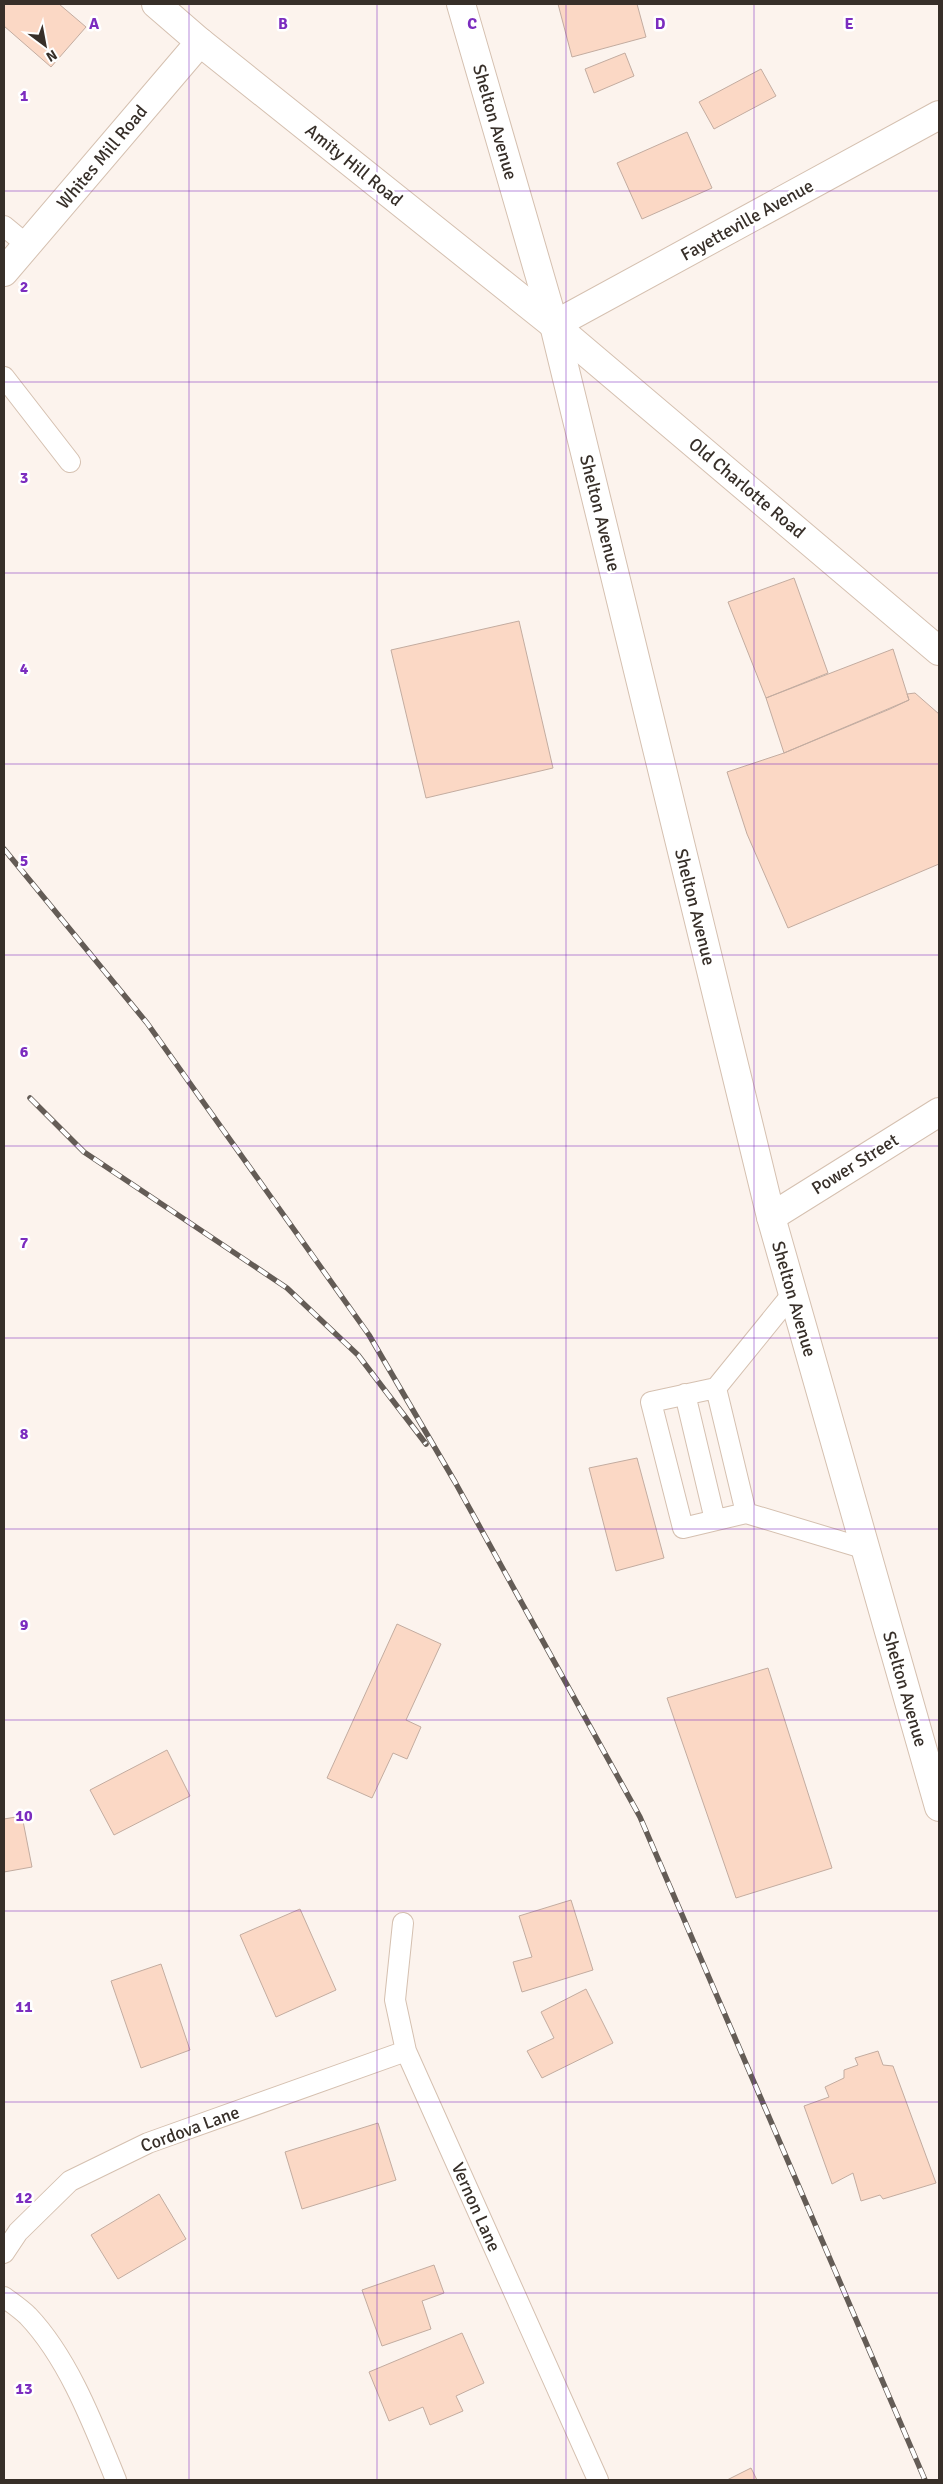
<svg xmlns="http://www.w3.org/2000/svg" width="943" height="2484" font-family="Signika,sans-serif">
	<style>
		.building { fill: #fbd8c5; stroke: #c3aca0 }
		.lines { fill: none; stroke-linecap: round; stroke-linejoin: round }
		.service-casing { stroke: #d5c0b0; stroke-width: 22 }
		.minor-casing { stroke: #d5c0b0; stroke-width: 30 }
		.tertiary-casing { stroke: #d5c0b0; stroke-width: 30 }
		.primary-casing { stroke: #d5c0b0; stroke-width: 30 }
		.service { stroke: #fff; stroke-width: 20 }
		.minor { stroke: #fff; stroke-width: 28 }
		.tertiary { stroke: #fff; stroke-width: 28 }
		.primary { stroke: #fff; stroke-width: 28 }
		.rail-casing { stroke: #645c56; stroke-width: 5.5 }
		.rail { stroke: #fff; stroke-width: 4; stroke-dasharray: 11; stroke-linecap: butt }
		.grid { fill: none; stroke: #7b2cbf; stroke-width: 1; stroke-opacity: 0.55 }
		.labels { text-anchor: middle; stroke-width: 5; stroke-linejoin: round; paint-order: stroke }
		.street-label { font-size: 18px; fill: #372f29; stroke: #fff }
		.grid-label { font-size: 16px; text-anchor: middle; font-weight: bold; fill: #7b2cbf; stroke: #fff; stroke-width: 5; stroke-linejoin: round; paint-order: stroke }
	</style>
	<rect width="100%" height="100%" fill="#fcf3ed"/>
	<path class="building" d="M4,4H59L86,27L51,67L4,26Z
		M558,4H637L646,37L572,57Z
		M625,53L634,76L594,93L585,69Z
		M761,69L776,96L714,129L699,102Z
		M687,132L712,188L642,219L617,163Z
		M794,578L828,673L766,698L728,602Z
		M519,621L553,768L426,798L391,650Z
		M893,649L909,700L784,753L766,698Z
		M915,693L939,714V864L788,928L747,834L727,772L784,753L890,709L909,700L907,694Z
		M637,1458L664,1558L616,1571L589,1468Z
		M397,1624L441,1644L406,1720L421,1727L407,1759L393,1753L372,1798L327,1778Z
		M768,1668L832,1868L736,1898L667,1698Z
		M167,1750L190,1796L114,1835L90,1790Z
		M22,1816L32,1867L4,1872V1819Z
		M571,1900L593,1970L522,1992L513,1962L532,1957L519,1916Z
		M300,1909L336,1990L276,2017L240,1935Z
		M161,1964L190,2050L141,2068L111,1981Z
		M586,1989L613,2043L542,2078L527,2051L554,2038L541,2012Z
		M878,2051L883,2065L893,2066L936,2183L883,2199L880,2195L861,2201L853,2173L832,2184L804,2106L829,2097L825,2087L844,2078V2070L858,2065L855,2058Z
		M378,2123L396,2180L302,2209L285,2152Z
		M159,2194L186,2239L118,2279L91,2235Z
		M434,2265L444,2293L422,2301L431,2329L382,2346L362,2290Z
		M462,2333L484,2383L456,2396L463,2411L430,2425L423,2407L389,2421L369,2372Z
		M751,2468L757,2480H727Z"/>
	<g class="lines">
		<defs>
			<path id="service" d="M4,226L27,245
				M4,377L70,462
				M793,1293L716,1388L651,1402L683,1528L746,1513L866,1549
				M716,1388L746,1513
				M685,1394L715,1520
				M403,1923L395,2000L406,2051L598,2480
				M4,2253L18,2232L70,2181L148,2143L406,2051
				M4,2297C12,2303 21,2309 28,2316C69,2359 94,2426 116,2480"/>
			<path id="minor" d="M939,115L554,325L939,651
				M4,272L200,42
				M771,1217L939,1112"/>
			<path id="tertiary" d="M156,4L200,42L554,325"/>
			<path id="primary" d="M461,4L554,325L771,1217L939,1807"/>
		</defs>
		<use href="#service" class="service-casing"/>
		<use href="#minor" class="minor-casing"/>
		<use href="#tertiary" class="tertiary-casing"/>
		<use href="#primary" class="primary-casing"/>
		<use href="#service" class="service"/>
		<use href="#minor" class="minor"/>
		<use href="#tertiary" class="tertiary"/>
		<use href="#primary" class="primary"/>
		<defs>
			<path id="rail" d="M4,849L147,1023L369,1335L455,1482L640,1817L925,2480
				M30,1098L84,1152L287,1288L358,1355L426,1444"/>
		</defs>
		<use href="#rail" class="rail-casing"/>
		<use href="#rail" class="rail"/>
	</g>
	<path class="grid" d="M189,4V2480M377,4V2480M566,4V2480M754,4V2480M4,191H939M4,382H939M4,573H939M4,764H939M4,955H939M4,1146H939M4,1338H939M4,1529H939M4,1720H939M4,1911H939M4,2102H939M4,2293H939"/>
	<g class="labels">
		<g class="street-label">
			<text transform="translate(495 122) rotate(74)" y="6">Shelton Avenue</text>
			<text transform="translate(102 157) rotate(-50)" y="6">Whites Mill Road</text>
			<text transform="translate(354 165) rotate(39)" y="6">Amity Hill Road</text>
			<text transform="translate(747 220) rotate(-29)" y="6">Fayetteville Avenue</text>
			<text transform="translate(747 488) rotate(40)" y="6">Old Charlotte Road</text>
			<text transform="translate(600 513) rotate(76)" y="6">Shelton Avenue</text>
			<text transform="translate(695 907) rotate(76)" y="6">Shelton Avenue</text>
			<text transform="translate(855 1164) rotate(-32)" y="6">Power Street</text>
			<text transform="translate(794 1299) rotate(74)" y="6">Shelton Avenue</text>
			<text transform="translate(905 1689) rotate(74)" y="6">Shelton Avenue</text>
			<text transform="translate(190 2129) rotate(-20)" y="6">Cordova Lane</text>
			<text transform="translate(476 2207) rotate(66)" y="6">Vernon Lane</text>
		</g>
	</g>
	<g class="grid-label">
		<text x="94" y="29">A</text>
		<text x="283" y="29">B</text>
		<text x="472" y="29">C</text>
		<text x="660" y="29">D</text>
		<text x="849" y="29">E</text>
		<text x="24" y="101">1</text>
		<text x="24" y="292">2</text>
		<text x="24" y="483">3</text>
		<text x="24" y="674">4</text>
		<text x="24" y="866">5</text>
		<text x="24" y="1057">6</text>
		<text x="24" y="1248">7</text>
		<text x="24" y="1439">8</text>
		<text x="24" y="1630">9</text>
		<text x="24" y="1821">10</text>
		<text x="24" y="2012">11</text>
		<text x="24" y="2203">12</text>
		<text x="24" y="2394">13</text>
	</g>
	<rect width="943" height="2484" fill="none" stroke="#372f29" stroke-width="10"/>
	<g transform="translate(45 45) rotate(148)" stroke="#ffffff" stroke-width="4" paint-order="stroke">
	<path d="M0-4L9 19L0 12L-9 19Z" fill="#372f29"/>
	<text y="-8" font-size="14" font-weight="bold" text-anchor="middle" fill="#372f29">N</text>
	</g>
</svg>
